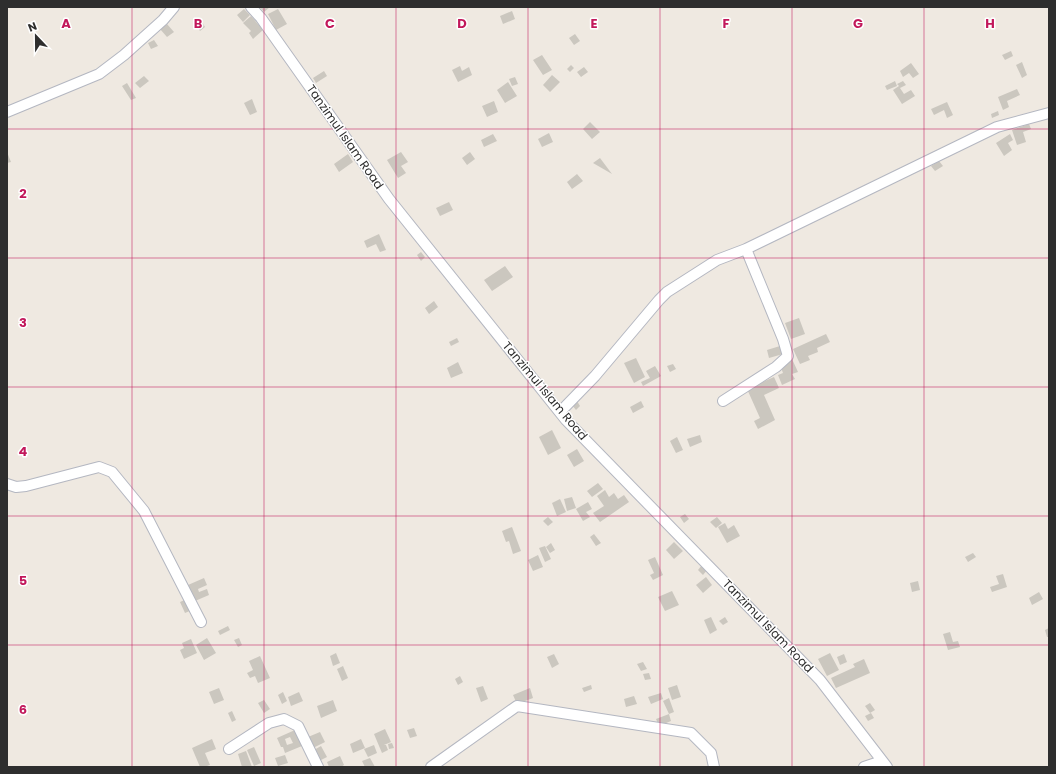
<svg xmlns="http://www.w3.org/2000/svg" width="1056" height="774" font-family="Poppins,sans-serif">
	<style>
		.building { fill: #cbc7bf; fill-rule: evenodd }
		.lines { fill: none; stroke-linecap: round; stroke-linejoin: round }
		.street-casing { stroke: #b4b7c1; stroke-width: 12 }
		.street { stroke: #fff; stroke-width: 10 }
		.grid { fill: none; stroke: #c2185b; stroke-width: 1; stroke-opacity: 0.55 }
		.labels { text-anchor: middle; stroke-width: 3; stroke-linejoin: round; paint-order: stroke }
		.street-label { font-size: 12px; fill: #2e2e2e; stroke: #fff }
		.grid-label { font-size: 13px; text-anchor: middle; font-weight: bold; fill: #c2185b; stroke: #fff; stroke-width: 3; stroke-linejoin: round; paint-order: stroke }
	</style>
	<rect width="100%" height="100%" fill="#efe9e1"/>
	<path class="building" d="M260,7H270L264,12Z
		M244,9L250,15L243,22L237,15Z
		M278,9L287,24L276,30L268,14Z
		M512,11L515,19L503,24L500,16Z
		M251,16L263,30L253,39L249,33L251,31L243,23Z
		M200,19L205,27L200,31L195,23Z
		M167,24L174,32L167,37L160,29Z
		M575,34L580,41L574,45L569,38Z
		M154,40L158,46L151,49L148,43Z
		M1011,51L1013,56L1005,60L1002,55Z
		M542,55L552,70L543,75L533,60Z
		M1022,62L1027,75L1022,78L1016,65Z
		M911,63L919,74L913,78L909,73L903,77L900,71Z
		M571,65L574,68L570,72L567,69Z
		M460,66L462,71L469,67L472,75L458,82L452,70Z
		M584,67L588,72L581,77L577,72Z
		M324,71L327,76L316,83L313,78Z
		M552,75L560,82L550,92L543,85Z
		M144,76L149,81L140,88L135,83Z
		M515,77L518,84L512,86L509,79Z
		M895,81L897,86L887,90L885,86Z
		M903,81L906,85L900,88L904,94L911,90L915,96L902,104L893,90L899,86L897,84Z
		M508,82L517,96L505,103L497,90Z
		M127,83L136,98L131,100L122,86Z
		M1017,89L1020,95L1007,101L1009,107L1003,110L998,97Z
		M252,99L257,112L250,115L244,103Z
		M494,101L498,112L487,117L482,106Z
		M947,102L953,115L947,118L944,110L934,115L931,109Z
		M998,111L999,115L992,118L991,114Z
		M590,122L600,132L592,139L583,129Z
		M1029,124L1031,129L1023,132L1026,142L1017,145L1012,130Z
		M549,133L553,142L542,147L538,139Z
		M493,134L497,141L484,147L481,140Z
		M1010,134L1013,140L1008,143L1012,150L1004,156L996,143Z
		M7,152L11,162L7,163Z
		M401,152L408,162L401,166L406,173L398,178L387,160Z
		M470,152L475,159L467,165L462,158Z
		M348,154L353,162L339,172L334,164Z
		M600,158L612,174L593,163Z
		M939,161L943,166L935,171L931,166Z
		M577,174L583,181L572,189L567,182Z
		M449,202L453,210L440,216L436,208Z
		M379,234L386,250L380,252L376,244L367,248L364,241Z
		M421,252L425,257L421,261L417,255Z
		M505,266L513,277L492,291L484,280Z
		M434,301L438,307L429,314L425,308Z
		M799,318L805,334L791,339L785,323Z
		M826,334L830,342L817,348L818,352L808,356L810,360L800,364L793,349Z
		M457,338L459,342L451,346L449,342Z
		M780,346L783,354L769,358L767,350Z
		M636,358L645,377L634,383L624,363Z
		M792,359L798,372L792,374L795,379L782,385L778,375L783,373L780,365Z
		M458,362L463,373L451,378L447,368Z
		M673,364L676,369L670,372L667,366Z
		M655,366L661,376L643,386L641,382L650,378L646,371Z
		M774,377L779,388L764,395L775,420L758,429L754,421L760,418L747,389Z
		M577,401L580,406L576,410L572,405Z
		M641,401L644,407L633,413L630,407Z
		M552,430L561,448L548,455L539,437Z
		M700,435L702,442L690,447L687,439Z
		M677,437L683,450L676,453L670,441Z
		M577,449L584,461L574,467L567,455Z
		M598,483L603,489L592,497L587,491Z
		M605,490L609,497L614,493L618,499L624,495L629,502L600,522L593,513L604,506L597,496Z
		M572,497L576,508L567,511L564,499Z
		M560,499L566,512L557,516L552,503Z
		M588,502L592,509L586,512L590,517L583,521L576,509Z
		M685,514L689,519L684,523L680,517Z
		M548,517L553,522L548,526L543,521Z
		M717,517L722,523L716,528L710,522Z
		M725,523L728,529L734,525L740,536L727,543L718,527Z
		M512,527L521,551L513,554L509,541L506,542L502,531Z
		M594,534L601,543L596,546L590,537Z
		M674,542L683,551L674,559L666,550Z
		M551,543L555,550L550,553L546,547Z
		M545,546L551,559L545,562L539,548Z
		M973,553L976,557L968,562L965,557Z
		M538,555L543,567L533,571L528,560Z
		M655,557L663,575L653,580L650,575L654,573L648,560Z
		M702,565L707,570L703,575L698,570Z
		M1003,574L1007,587L992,592L990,587L999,584L996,576Z
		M706,577L712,585L703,593L696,585Z
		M204,578L207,585L198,589L199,592L207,589L209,595L195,601L188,585Z
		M918,581L920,590L912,592L910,583Z
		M672,591L679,605L665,611L658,597Z
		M1039,592L1043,599L1032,605L1029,598Z
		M187,599L192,610L185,613L180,602Z
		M711,617L717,630L710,634L704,620Z
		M725,617L728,622L723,625L719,621Z
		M228,626L230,630L220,635L218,631Z
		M1049,628V637H1047L1045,630Z
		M950,632L953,642L958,641L960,647L948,650L943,634Z
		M207,638L216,653L204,660L196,645Z
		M239,638L242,645L238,647L234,640Z
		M191,639L197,653L184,659L180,650L184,648L182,643Z
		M336,653L340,663L333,666L330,656Z
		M830,653L839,670L827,676L818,659Z
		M554,654L559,664L552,668L547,657Z
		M844,654L847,662L840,665L837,657Z
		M260,656L270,678L258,683L255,676L250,678L247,673L253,670L249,661Z
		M864,659L870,673L836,688L831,678L855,667L853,664Z
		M643,662L647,669L641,671L637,664Z
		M343,666L348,678L342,681L337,669Z
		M649,673L651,679L645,680L643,674Z
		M460,676L463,682L458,685L455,679Z
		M591,685L592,689L584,692L582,688Z
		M677,685L681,697L672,700L668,688Z
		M483,686L488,699L481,702L476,688Z
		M219,688L224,700L214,704L209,692Z
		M530,688L533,698L517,704L513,695Z
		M283,692L287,701L282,704L278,695Z
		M299,692L303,701L291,706L288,697Z
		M661,693L663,699L651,704L648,697Z
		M634,696L637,704L626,707L624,699Z
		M669,698L674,712L669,714L663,701Z
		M264,700L270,709L264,713L258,703Z
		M333,700L337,711L321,718L317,706Z
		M870,703L875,710L870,713L865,706Z
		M232,711L236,720L232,722L228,713Z
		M871,713L874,718L868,721L865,716Z
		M669,714L671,721L659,726L656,719Z
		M414,728L417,736L410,738L407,730Z
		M385,729L391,742L384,745H386L388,750L382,753L374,734Z
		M295,730L302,746L285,753L283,747H281L277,738ZM290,737L293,743L287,745L285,739Z
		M320,732L325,742L313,748L308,737Z
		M212,739L216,749L205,753L210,765L204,767H200L192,748Z
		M361,739L365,748L353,753L350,744Z
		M392,743L394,748L389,749L388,744Z
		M374,745L377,753L368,757L364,749Z
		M321,746L327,757L319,761L314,750Z
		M254,747L261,763L254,766L247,750Z
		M246,751L252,767H242L238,754Z
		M285,755L288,763L278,766L275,758Z
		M340,756L344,765L341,767H329L327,762Z
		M370,758L375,767H365L362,761Z"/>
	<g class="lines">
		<defs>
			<path id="street" d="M251,7L261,18L389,199L566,420L820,680L887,767
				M7,112L99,74L124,55L163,20L174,7
				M723,401L776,367L788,356L783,339L746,249
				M560,412L595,376L659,300L667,292L717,260L746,249L997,127L1049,113
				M7,484L16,487L26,486L99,467L112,472L144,511L201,622
				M229,749L269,723L284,719L298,726L318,767
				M431,767L517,706L691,733L711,753L714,767
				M864,767L882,761"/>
		</defs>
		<use href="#street" class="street-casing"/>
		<use href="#street" class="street"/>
	</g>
	<path class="grid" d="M132,7V767M264,7V767M396,7V767M528,7V767M660,7V767M792,7V767M924,7V767M7,129H1049M7,258H1049M7,387H1049M7,516H1049M7,645H1049"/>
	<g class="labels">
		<g class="street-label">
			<text transform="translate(345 137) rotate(55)" y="4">Tanzimul Islam Road</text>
			<text transform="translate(545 391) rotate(50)" y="4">Tanzimul Islam Road</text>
			<text transform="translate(768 626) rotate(46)" y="4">Tanzimul Islam Road</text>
		</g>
	</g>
	<g class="grid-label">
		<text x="66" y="28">A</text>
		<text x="198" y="28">B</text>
		<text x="330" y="28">C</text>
		<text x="462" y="28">D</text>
		<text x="594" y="28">E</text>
		<text x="726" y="28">F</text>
		<text x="858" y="28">G</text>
		<text x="990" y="28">H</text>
		<text x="23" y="198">2</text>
		<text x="23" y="327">3</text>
		<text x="23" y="456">4</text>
		<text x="23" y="585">5</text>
		<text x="23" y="714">6</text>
	</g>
	<rect width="1056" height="774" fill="none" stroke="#2e2e2e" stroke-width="16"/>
	<g transform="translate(36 36) rotate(338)" stroke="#ffffff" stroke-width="3" paint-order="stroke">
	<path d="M0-3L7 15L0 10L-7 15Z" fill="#2e2e2e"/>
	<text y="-6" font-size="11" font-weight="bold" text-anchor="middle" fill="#2e2e2e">N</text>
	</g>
</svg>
